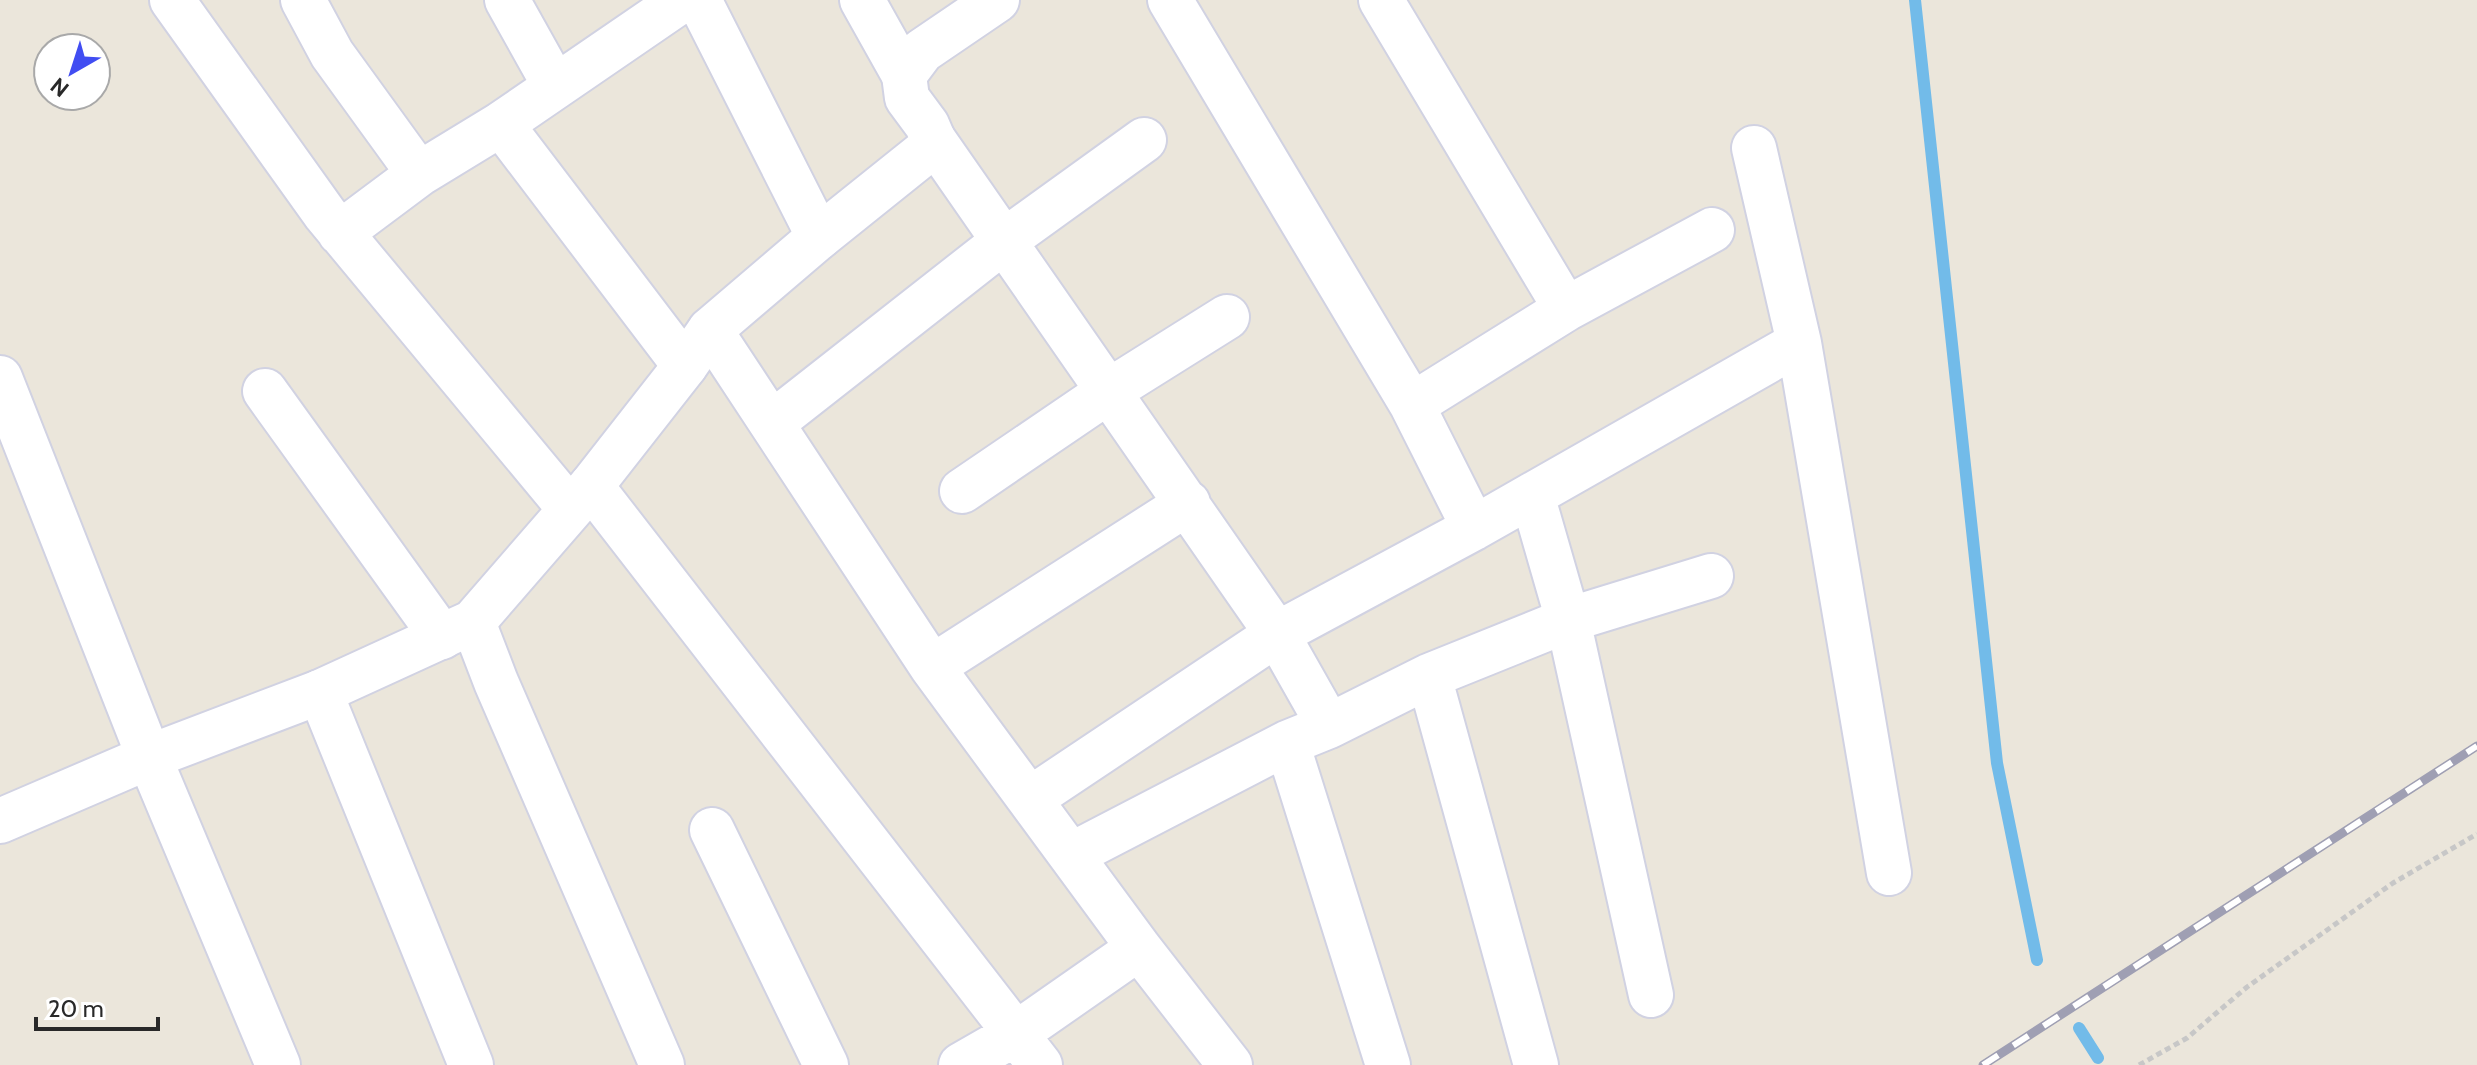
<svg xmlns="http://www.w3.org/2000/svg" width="2477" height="1065" font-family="Cabin,sans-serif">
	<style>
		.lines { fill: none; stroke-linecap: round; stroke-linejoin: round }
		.stream { stroke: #72bbe9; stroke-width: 12 }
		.street-casing { stroke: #d1d2e2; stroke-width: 48 }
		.secondary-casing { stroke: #d1d2e2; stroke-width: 48 }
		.path { stroke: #c7c7c7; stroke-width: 5; stroke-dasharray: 6 4; stroke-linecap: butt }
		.street { stroke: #fff; stroke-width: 44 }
		.secondary { stroke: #fff; stroke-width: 44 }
		.rail-casing { stroke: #9f9fb3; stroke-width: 9 }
		.rail { stroke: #fff; stroke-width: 6; stroke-dasharray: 18; stroke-linecap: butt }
	</style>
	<rect width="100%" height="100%" fill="#ebe6db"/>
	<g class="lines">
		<path class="stream" d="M1915,0L1997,763L2037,960
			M2079,1028L2098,1058"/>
		<defs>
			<path id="street" d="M172,0L325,214L570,509
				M303,0L332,54L419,174
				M507,0L555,86
				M699,0L819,237
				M862,0L904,75
				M1170,0L1412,405L1474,528
				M1381,0L1566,309
				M501,124L685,366
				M933,139L1277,634L1329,726
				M1754,148L1799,343L1889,873
				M340,233L419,174L501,124L682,0
				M710,330L932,667L1139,948L1230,1065
				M0,378L149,757L278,1065
				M265,391L442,637
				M1412,405L1566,309L1712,230
				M772,423L1004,241L1144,140
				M591,486L1040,1065
				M962,491L1109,391L1227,317
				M1532,495L1568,620L1651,995
				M473,622L496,682L662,1065
				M932,667L1188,503
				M1429,676L1536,1065
				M320,692L471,1065
				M1287,743L1388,1065
				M1030,799L1277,634L1474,528L1799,343
				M712,830L826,1065
				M1071,855L1287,743L1329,726L1429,676L1568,620L1711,576
				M961,1065L1017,1033L1139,948"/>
			<path id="secondary" d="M0,821L149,757L320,692L473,622L591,486L685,366L710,330L819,237L925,152L933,139L927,125L907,98L904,75L922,51L997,0"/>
		</defs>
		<use href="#street" class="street-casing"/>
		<use href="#secondary" class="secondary-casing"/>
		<path class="path" d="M2139,1065L2187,1038L2247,987L2393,883L2477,834"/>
		<use href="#street" class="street"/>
		<use href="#secondary" class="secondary"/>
		<defs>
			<path id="rail" d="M1983,1065L2477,746"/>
		</defs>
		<use href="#rail" class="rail-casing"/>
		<use href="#rail" class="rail"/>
	</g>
	<g transform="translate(72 72) rotate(219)"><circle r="38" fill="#ffffff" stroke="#a9a9a9" stroke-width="2"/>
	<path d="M0-6L14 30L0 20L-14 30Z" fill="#414df2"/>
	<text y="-12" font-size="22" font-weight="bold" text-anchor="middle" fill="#292929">N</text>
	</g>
	<path d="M36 1017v12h122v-12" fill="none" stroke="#292929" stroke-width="4"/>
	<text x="48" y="1017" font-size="24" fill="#292929" stroke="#ffffff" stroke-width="6" paint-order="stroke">20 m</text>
</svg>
